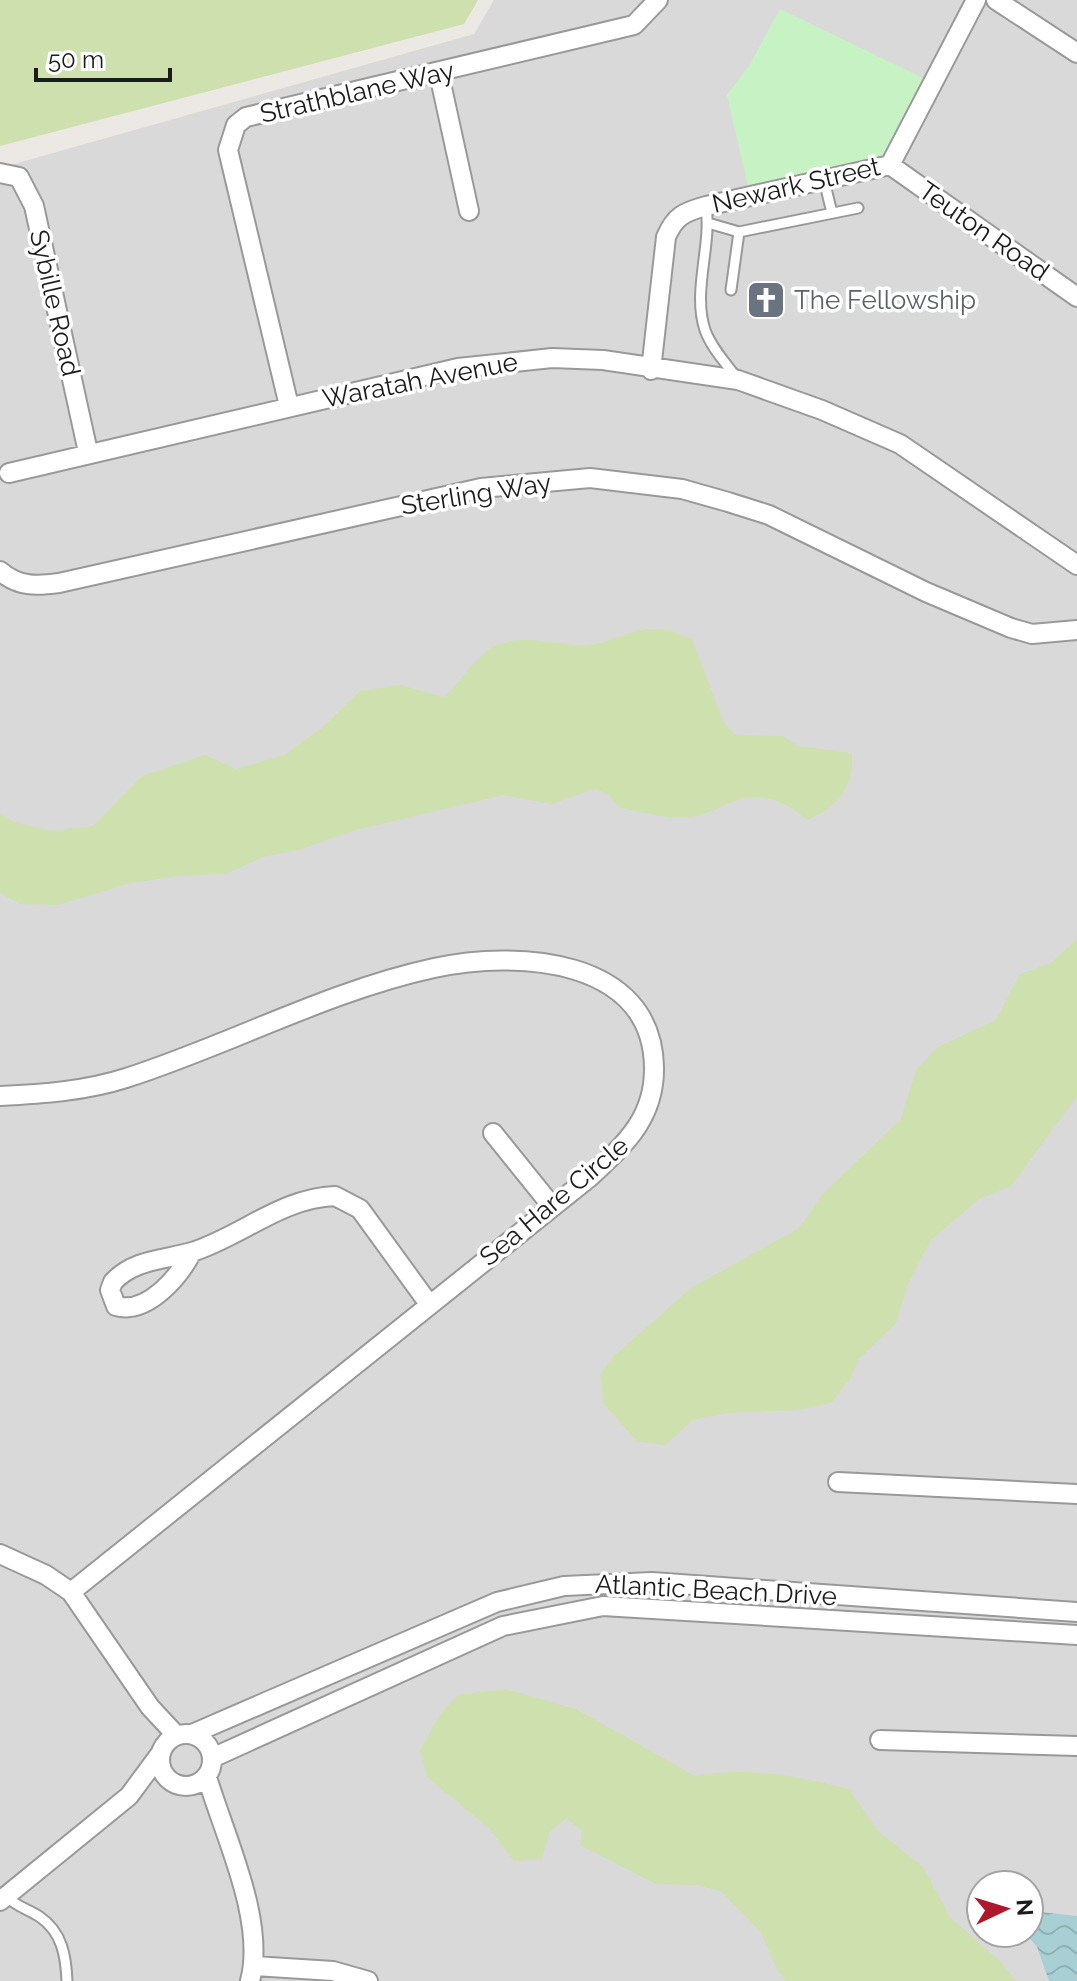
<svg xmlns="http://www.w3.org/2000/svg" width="1077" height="1981" font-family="Raleway,sans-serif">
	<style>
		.residential { fill: #dad9d9; fill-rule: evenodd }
		.grass { fill: #cde0ae }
		.park { fill: #c6f2c4 }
		.water { fill: url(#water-waves) }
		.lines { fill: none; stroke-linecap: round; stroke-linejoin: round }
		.lane-casing { stroke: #999; stroke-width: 13 }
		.street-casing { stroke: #999; stroke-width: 22 }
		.lane { stroke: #fff; stroke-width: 9 }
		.street { stroke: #fff; stroke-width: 18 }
		.labels { text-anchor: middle; stroke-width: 7; stroke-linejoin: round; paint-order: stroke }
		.street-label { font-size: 26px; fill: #1c1c1c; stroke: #fff }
		.worship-label { font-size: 26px; fill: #5b616d; stroke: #fff; text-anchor: start }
	</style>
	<defs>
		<pattern id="water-waves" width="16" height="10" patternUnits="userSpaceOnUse" patternTransform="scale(2)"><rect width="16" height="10" fill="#a8d0d4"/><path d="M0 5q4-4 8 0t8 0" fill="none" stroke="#90b2b5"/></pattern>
	</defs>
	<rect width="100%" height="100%" fill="#ece8e3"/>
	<path class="residential" d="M494,0H1077V1981H0V168L474,34ZM981,1885H1029V1933H981Z"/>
	<path class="grass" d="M0,0H478L464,24L0,146Z
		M646,629L669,630L692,639L723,721L735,735L783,736L798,746L852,753C854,787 838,807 807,820C787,802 766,793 738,800C723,803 710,815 692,817C669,820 641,812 618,807L608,794L595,789L551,804L503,795L356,830L298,850L263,857L226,874L179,876L131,883L58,905L20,904L0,893V814L14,822L52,831L93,826L142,776L205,755L236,769L284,755L322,728L360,691L400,685L444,697C459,684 471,663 487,651C515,630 555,646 586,645C603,645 626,632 646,629Z
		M1077,939V1096L1011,1186L979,1199L931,1240L909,1282L896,1323L859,1359L850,1379L831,1403L798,1410L727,1413L693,1420L665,1445L637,1441L604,1404L600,1374L614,1356L691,1288L798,1229L824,1193L901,1119L916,1070L938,1047L996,1020L1020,974L1051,963Z
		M505,1689L576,1709L695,1776C749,1766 796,1776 849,1789L878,1831L923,1867L950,1917L1001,1962L1016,1981H786L778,1972L761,1932L721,1891L696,1885L656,1884L580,1845L582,1831L566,1818L549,1833L542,1859L514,1861L489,1828L427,1777L420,1751L439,1716L458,1695Z"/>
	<path class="park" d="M780,9L925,79L887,152L872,163L749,191L727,95L749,66Z"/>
	<path class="water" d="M1033,1911L1077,1916V1981H1049L1037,1947L1025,1933H1029Z"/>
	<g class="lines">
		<defs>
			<path id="lane" d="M824,180L832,213
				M706,206C712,246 692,291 705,330C711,347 725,362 736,377
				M708,223L739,232
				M731,290L739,232L858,208
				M6,1896C16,1907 29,1909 40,1917C62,1932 66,1956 67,1981"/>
			<path id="street" d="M996,0L1077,53
				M439,74L469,211
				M890,165L1077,297
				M0,173L19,177L34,206L88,452
				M651,370L666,237C675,216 684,212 706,206L890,165L976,0
				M289,406L228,150L236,125L246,117L634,25L658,0
				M9,473L458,368L552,358L603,360L738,380L822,410L900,444L1077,565
				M0,571C18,587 37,586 59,583L481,488L590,478L682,489L728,502L769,515L926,592L1011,628L1032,634L1077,630
				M0,1096C42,1094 86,1091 126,1078C229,1045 328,991 434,968C515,950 652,957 654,1067C655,1118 625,1144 590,1177L71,1592L150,1707L176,1735
				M493,1133L551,1205
				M192,1252C179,1277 147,1315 116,1306L110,1290L113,1282C134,1259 165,1260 192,1252C242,1236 281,1198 335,1196L360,1209L429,1304
				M838,1482L1077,1494
				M0,1554L46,1575L71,1592
				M160 1760a26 26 0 1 1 52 0a26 26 0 1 1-52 0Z
				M192,1734L497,1602L564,1586L652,1582L1077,1612
				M880,1740L1077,1746
				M212,1758L503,1626L603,1606L1077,1635
				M207,1777C224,1835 266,1920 250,1981
				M0,1901L129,1796L160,1754
				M254,1966L333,1971L368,1981"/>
		</defs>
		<use href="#lane" class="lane-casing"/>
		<use href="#street" class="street-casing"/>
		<use href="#lane" class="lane"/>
		<use href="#street" class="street"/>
	</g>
	<defs>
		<symbol id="church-square" viewBox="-11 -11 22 22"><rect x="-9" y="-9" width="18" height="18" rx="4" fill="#6b7280" stroke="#fff"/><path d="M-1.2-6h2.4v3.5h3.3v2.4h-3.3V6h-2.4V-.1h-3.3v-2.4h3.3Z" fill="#fff"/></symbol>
	</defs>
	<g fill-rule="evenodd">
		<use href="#church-square" x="744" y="278" width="44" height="44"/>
	</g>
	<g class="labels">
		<g class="street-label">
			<text transform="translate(357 92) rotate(-13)" y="9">Strathblane Way</text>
			<text transform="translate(796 185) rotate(-13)" y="9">Newark Street</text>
			<text transform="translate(984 231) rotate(35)" y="9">Teuton Road</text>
			<text transform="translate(55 303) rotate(77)" y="9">Sybille Road</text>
			<text transform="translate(420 380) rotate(-11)" y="9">Waratah Avenue</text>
			<text transform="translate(476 494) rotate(-9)" y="9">Sterling Way</text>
			<text transform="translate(554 1201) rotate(-40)" y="9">Sea Hare Circle</text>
			<text transform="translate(716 1590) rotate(3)" y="9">Atlantic Beach Drive</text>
		</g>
		<g class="worship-label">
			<text x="794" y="309">The Fellowship</text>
		</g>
	</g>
	<g transform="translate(1005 1909) rotate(86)"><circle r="38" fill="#ffffff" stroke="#a4a4a4" stroke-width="2"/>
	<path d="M0-6L14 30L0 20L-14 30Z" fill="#af182a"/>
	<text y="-12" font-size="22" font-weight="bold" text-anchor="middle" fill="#1c1c1c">N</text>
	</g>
	<path d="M36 68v12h134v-12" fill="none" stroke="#1c1c1c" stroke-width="4"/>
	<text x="48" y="68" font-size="24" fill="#1c1c1c" stroke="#ffffff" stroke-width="6" paint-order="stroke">50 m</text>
</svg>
